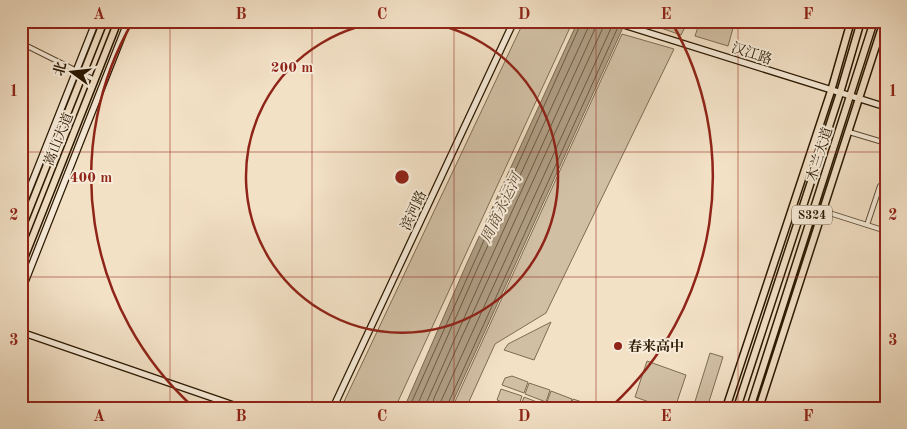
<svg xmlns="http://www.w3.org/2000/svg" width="907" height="429" font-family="'Old Standard TT','Noto Serif SC',serif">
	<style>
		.green { fill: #d1bfa4; stroke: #7e6c52 }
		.water { fill: #af9d83; stroke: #7a684f }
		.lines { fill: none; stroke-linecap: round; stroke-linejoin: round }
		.shore { stroke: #6c5a42; stroke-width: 1 }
		.street-casing { stroke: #5c4a32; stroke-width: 6 }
		.secondary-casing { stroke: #2a1800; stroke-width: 8 }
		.primary-casing { stroke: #2a1800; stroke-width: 9 }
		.street { stroke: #f7ecda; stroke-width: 4 }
		.secondary { stroke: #f7ecda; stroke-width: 5.5 }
		.primary { stroke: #f3e1c6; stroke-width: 6 }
		.grid { fill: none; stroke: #8f2418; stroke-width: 1; stroke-opacity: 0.55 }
		.ring { fill: none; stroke: #8f2418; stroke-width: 2.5 }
		.poi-dot { fill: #8f2418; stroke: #f7ecda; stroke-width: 2 }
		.labels { text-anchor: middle; stroke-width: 4; stroke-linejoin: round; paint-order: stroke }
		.shield { fill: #f7ecda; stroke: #685841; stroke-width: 1 }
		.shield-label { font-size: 12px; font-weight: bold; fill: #2a1800 }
		.street-label { font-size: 14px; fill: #2a1800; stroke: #f7ecda }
		.poi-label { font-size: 14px; font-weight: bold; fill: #2a1800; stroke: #f7ecda; text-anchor: start }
		.water-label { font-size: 15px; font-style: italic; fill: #5f4d34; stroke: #f7ecda }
		.centre { fill: #8f2418; stroke: #f7ecda; stroke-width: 2.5 }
		.ring-label { font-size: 15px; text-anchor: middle; font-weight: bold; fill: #8f2418; stroke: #f7ecda; stroke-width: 4; stroke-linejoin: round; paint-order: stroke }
		.neatline { fill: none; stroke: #8f2418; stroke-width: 2 }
		.grid-label { font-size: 16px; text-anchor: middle; font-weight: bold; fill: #8f2418 }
	</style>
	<rect width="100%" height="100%" fill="#f3e1c6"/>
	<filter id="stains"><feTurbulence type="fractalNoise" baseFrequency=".004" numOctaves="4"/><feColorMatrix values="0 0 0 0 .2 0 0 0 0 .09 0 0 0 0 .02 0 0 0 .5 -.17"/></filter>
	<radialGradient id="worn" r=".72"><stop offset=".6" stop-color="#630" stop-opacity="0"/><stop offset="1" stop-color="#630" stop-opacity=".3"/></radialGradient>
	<path class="green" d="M524,21H573L395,408H341Z
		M641,21H688L681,35Z
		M700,21H711L733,28L728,46L695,36Z
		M622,34L674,49L546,313L495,344L466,408H452Z
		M551,322L534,360L504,350L508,344Z
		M710,353L723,357L707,408H693Z
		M647,361L686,375L675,408H666L635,397Z
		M512,376L528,382L524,393L502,385L505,378Z
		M529,383L550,390L546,402L525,394Z
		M501,389L522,396L518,408L497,400Z
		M551,391L572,399L569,408H562L547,402Z
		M524,397L545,405L544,408H520Z
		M573,399L588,404L591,408H570Z"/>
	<path class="water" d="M578,21H626L450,408H404L467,263Z"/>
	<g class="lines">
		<path class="shore" d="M409,408L582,21
			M416,408L478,267L588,28L589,21
			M424,408L485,271L594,31L596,21
			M432,408L434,398L606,21
			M440,408L441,401L612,26
			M446,408L618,27"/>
		<defs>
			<path id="street" d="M21,43L95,80
				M849,132L886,143
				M823,211L886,231
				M867,225L880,186"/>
			<path id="secondary" d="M611,21L886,107
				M21,210L96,21
				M21,292L128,21
				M21,332L242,408
				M333,408L514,21"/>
			<path id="primary" d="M21,230L104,21
				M21,266L118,21
				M726,408L831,91L851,21
				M737,408L840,93L861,21
				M750,408L874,21
				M759,408L884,21"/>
		</defs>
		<use href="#street" class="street-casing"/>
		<use href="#secondary" class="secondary-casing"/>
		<use href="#primary" class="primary-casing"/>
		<use href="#street" class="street"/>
		<use href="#secondary" class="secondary"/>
		<use href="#primary" class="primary"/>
	</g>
	<path class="grid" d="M170,21V408M312,21V408M454,21V408M596,21V408M738,21V408M21,152H886M21,277H886"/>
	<g class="ring">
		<path d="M412 21A156 156 0 1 1 392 21"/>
		<path d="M192 406A311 311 0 0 1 133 21M671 21A311 311 0 0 1 612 406"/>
	</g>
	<circle class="poi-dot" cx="618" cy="346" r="5"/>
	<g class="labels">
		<rect class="shield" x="792" y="205.5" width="40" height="19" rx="4"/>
		<g class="shield-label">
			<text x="812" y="219">S324</text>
		</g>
		<g class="street-label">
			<text transform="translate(752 53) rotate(18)" y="5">汉江路</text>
			<text transform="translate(58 139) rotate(-68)" y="5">嵩山大道</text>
			<text transform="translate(819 154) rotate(-72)" y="5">木兰大道</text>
			<text transform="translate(413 210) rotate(-65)" y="5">滨河路</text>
		</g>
		<g class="poi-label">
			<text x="628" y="351">春来高中</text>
		</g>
		<g class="water-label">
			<text transform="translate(501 208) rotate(-64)" y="5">周商永运河</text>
		</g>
	</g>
	<circle cx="402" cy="177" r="8" class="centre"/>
	<g class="ring-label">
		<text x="292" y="72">200 m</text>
		<text x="91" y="182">400 m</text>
	</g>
	<rect width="907" height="429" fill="none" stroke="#f3e1c6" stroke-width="55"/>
	<g transform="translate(72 72) rotate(285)" stroke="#f7ecda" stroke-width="4" paint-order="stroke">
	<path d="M0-4L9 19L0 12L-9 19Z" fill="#2a1800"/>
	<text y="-8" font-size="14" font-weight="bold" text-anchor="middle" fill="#2a1800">北</text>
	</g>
	<rect x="28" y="28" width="852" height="374" class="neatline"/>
	<g class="grid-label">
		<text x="99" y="19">A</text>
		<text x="241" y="19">B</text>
		<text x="382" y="19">C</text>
		<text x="524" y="19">D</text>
		<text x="666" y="19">E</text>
		<text x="808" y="19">F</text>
		<text x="14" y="96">1</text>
		<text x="893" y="96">1</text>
		<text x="14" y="220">2</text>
		<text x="893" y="220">2</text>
		<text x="14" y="345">3</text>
		<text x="893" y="345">3</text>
		<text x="99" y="421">A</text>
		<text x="241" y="421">B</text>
		<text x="382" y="421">C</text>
		<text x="524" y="421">D</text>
		<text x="666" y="421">E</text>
		<text x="808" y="421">F</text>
	</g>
	<rect width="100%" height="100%" filter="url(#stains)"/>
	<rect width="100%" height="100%" fill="url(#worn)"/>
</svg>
